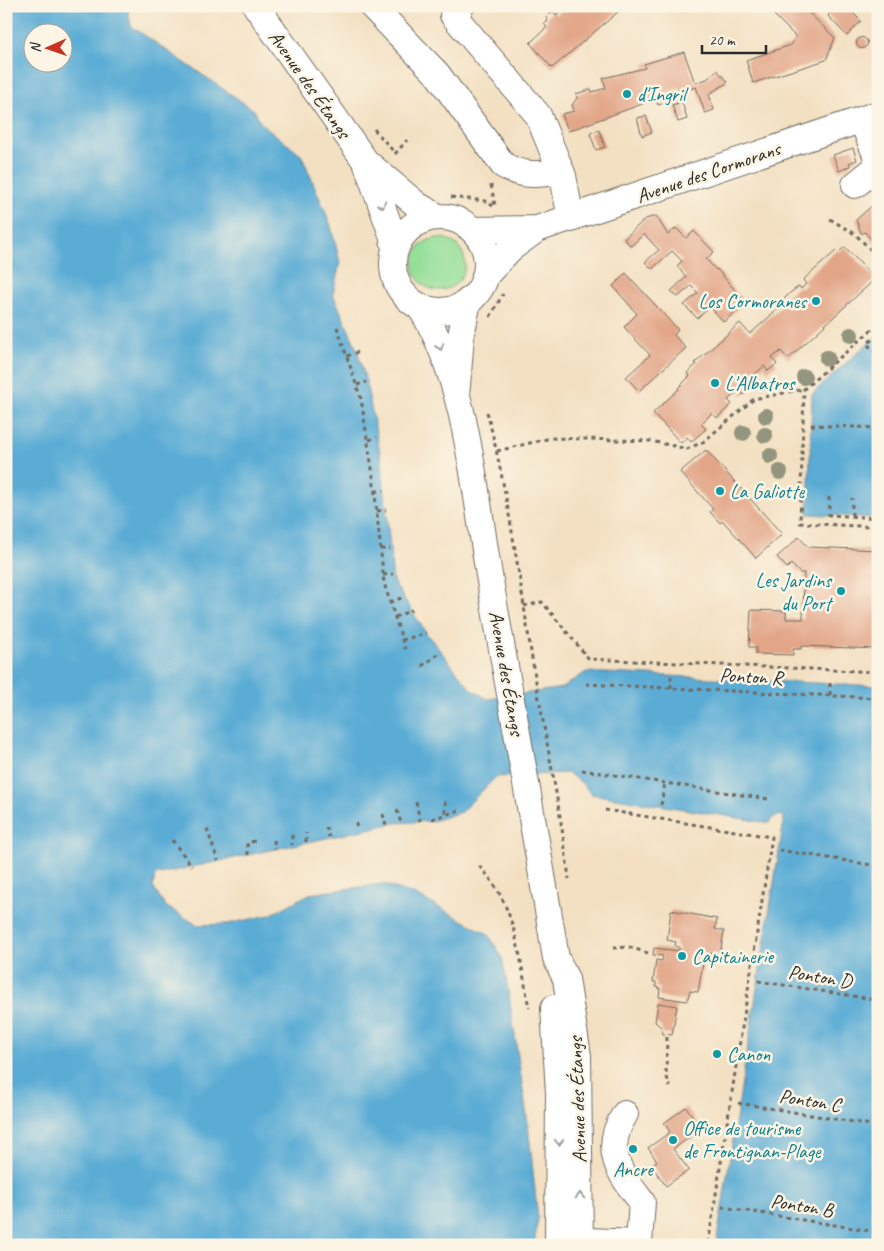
<svg xmlns="http://www.w3.org/2000/svg" width="884" height="1251" font-family="Caveat,sans-serif">
	<style>
		.green { fill: #95df9a; stroke: #608562 }
		.water { fill: #5aacd5; stroke: #426c80; fill-rule: evenodd }
		.building { fill: #e2a587 }
		.lines { fill: none; stroke-linecap: round; stroke-linejoin: round }
		.minor-casing { stroke: #716a60; stroke-width: 28 }
		.path { stroke: #716a60; stroke-width: 3; stroke-dasharray: 4 4; stroke-linecap: butt }
		.minor { stroke: #fff; stroke-width: 26 }
		.tree { fill: #94957e }
		.oneway { stroke: #a0a0a0 }
		.culture-dot { fill: #0f9aa8; stroke: #fcf5e5; stroke-width: 2 }
		.labels { text-anchor: middle; stroke-width: 5; stroke-linejoin: round; paint-order: stroke }
		.street-label { font-size: 20px; fill: #2b2b2b; stroke: #fcf5e5 }
		.culture-label { font-size: 20px; fill: #0d838f; stroke: #fcf5e5; text-anchor: start }
	</style>
	<rect width="100%" height="100%" fill="#fcf5e5"/>
	<filter id="ink" filterUnits="userSpaceOnUse"><feTurbulence type="fractalNoise" baseFrequency=".02" numOctaves="2"/><feDisplacementMap in="SourceGraphic" scale="10" xChannelSelector="R" yChannelSelector="G"/><feConvolveMatrix kernelMatrix="1 2 1 2 8 2 1 2 1" color-interpolation-filters="sRGB"/></filter>
	<filter id="wash" filterUnits="userSpaceOnUse"><feTurbulence type="fractalNoise" baseFrequency=".0096" numOctaves="4" result="noise"/><feDisplacementMap in="SourceGraphic" scale="20" xChannelSelector="R" yChannelSelector="G"/><feGaussianBlur stdDeviation="1.12" result="paint"/><feColorMatrix in="noise" values="0 0 0 0 0 0 0 0 0 0 0 0 0 0 0 0 0 1.4 0 .05"/><feComposite in="paint" operator="in"/></filter>
	<g filter="url(#wash)">
		<rect width="100%" height="100%" fill="#f3e0c2"/>
		<path class="green" d="M413 264a26 26 0 1 1 52 0a26 26 0 1 1-52 0Z"/>
		<path class="water" d="M6,6H127L131,26L254,110L261,123L302,156L330,223L340,262L333,294L357,349L366,382L382,462L393,581L426,633L471,689L488,699L562,688L586,672L878,686V1245H716L784,820L781,815L772,818L769,823L591,794L582,783L568,773L496,777L461,812L433,821L396,823L155,875L153,887L164,905L197,925L227,924L270,915L309,894L382,884L414,894L488,934L502,957L508,989L528,1124L538,1219L534,1245H6ZM32,32H62V62H32Z
			M878,334V518L808,514L812,394Z"/>
		<g id="blocks">
			<path class="building" d="M566,6H625L552,68L530,43L547,27L544,24L548,21L546,18L553,11L556,15Z
				M765,6H802L835,38L826,60L753,83L746,60L791,45L796,37Z
				M830,6H846L861,21L847,36L828,16L833,9Z
				M856.5 43a5.5 5.5 0 1 1 11 0a5.5 5.5 0 1 1-11 0Z
				M684,52L695,83L707,79L717,70L728,82L709,94L714,110L705,113L696,87L683,91L682,88L668,92L671,101L658,105L656,99L568,131L562,114L574,111L572,105L577,98L576,94L591,89L592,92L606,88L603,78L645,68L644,64Z
				M682,102L687,119L678,122L672,105Z
				M646,116L652,132L642,136L637,118Z
				M599,130L605,147L596,150L590,133Z
				M853,148L857,160L849,163L850,166L839,171L833,155Z
				M878,200V243L876,245L865,232L862,234L860,230L856,220Z
				M656,216L668,235L676,228L686,238L694,231L714,252L706,259L716,270L717,269L745,302L724,322L710,307L697,318L684,305L698,293L691,286L678,297L671,291L686,277L677,266L682,261L672,251L652,269L645,262L659,250L644,234L631,246L624,239L645,219Z
				M845,247L875,279L788,359L781,351L772,358L777,364L768,371L764,366L754,375L758,380L743,395L739,390L728,400L732,404L717,418L712,413L701,424L706,429L691,442L687,437L681,443L653,413L679,389L678,388L690,376L687,373L697,364L695,363L740,323L750,334L785,303L783,300L790,293L799,286L801,289L806,284L803,280L837,250L839,252Z
				M626,273L678,330L674,335L686,348L639,391L626,377L650,355L624,327L637,314L613,286Z
				M706,450L782,534L756,558L723,521L720,523L710,512L713,509L680,472Z
				M799,537L808,547L878,550V649L801,646V649H793V655L756,654V647H749L751,610L786,611V619H803L804,573H800L791,564L787,568L777,557Z
				M671,910L717,919L715,929L724,931L720,955L711,953V957L696,956L695,963L703,964L698,992L690,991L687,1001L659,997L660,988L656,987V982H653L656,960L662,961L663,956L653,955L654,948L679,951V947L675,946L676,942L667,940Z
				M658,1003L677,1006L672,1035L663,1034L661,1027L655,1022Z
				M686,1107L702,1129L673,1149L689,1170L666,1186L651,1165L657,1161L648,1148L670,1132L664,1123Z"/>
		</g>
	</g>
	<g filter="url(#ink)">
		<use href="#blocks" fill-opacity="0" stroke="#716a60" stroke-width="1"/>
		<g class="lines">
			<defs>
				<path id="minor" d="M256,6L366,162L417,205L438,217
					M372,6L438,75L503,165C523,177 539,175 561,171
					M461,6L453,15L538,115L563,176L571,219
					M862,120L878,160
					M366,162L392,234L395,249
					M855,185L878,166
					M393 264a47 47 0 1 1 94 0a47 47 0 1 1-94 0Z
					M472,230L537,229L878,114
					M485,276L510,249L537,229
					M420,307C466,377 475,492 489,575C511,702 535,830 556,958L566,979L578,1056L580,1245
					M457,386L461,336L468,301
					M554,1008L559,1093L558,1245
					M561,1240L639,1243L642,1202C619,1173 602,1149 625,1114"/>
			</defs>
			<use href="#minor" class="minor-casing"/>
			<path class="path" d="M374,129L394,152
				M395,154L407,140
				M491,185L495,206
				M451,197L485,201L493,206
				M830,219L855,234L878,257
				M490,317L503,294
				M878,324L804,389L800,523L878,527
				M337,327L361,399L373,475L384,583L405,649
				M878,334L867,344L878,355
				M347,356L358,352
				M357,385L366,382
				M487,412C508,493 519,576 532,658C544,732 560,804 569,879
				M811,425L878,428
				M369,440L377,437
				M497,451L551,438L651,441L687,449L703,442L754,399L804,389
				M375,491H384
				M829,497V515L878,518
				M377,511L386,510
				M852,516V498
				M875,517L876,499
				M381,549H390
				M383,575L393,574
				M390,602L404,597
				M524,606L542,602L589,659L878,672
				M395,617L412,610
				M402,640L426,633
				M422,666L441,652
				M671,676V688
				M586,684L878,698
				M830,695V683
				M582,770L768,799
				M445,801V815
				M416,802L420,821
				M661,805L665,782
				M397,810L401,823
				M605,810L772,837L708,1245
				M383,814L386,826
				M432,819L460,810L461,812
				M356,823L357,831
				M326,827L329,837
				M207,829L218,861
				M292,835V845
				M172,840L192,866
				M274,840L275,849
				M306,842V833
				M779,850L878,866
				M248,855L247,843L255,841
				M479,866C516,903 520,959 529,1008
				M613,948L629,947L648,953
				M758,981L878,1000
				M667,1037L666,1074L670,1087
				M738,1103L878,1126
				M722,1207L878,1232"/>
			<use href="#minor" class="minor"/>
		</g>
		<g class="tree">
			<circle cx="851" cy="335" r="8"/>
			<circle cx="827" cy="358" r="8"/>
			<circle cx="804" cy="377" r="8"/>
			<circle cx="766" cy="416" r="8"/>
			<circle cx="743" cy="433" r="8"/>
			<circle cx="765" cy="435" r="8"/>
			<circle cx="770" cy="456" r="8"/>
			<circle cx="780" cy="472" r="8"/>
		</g>
		<defs><path id="oneway-chevron" d="M-2-3.5L2.5 0L-2 3.5" fill="none" stroke-width="1.6" stroke-linecap="round" stroke-linejoin="round" transform="scale(1.25)"/></defs>
		<g class="oneway">
			<use href="#oneway-chevron" transform="translate(382 205) rotate(68)"/>
			<use href="#oneway-chevron" transform="translate(440 347) rotate(71)"/>
			<use href="#oneway-chevron" transform="translate(559 1142) rotate(90)"/>
			<use href="#oneway-chevron" transform="translate(580 1196) rotate(-90)"/>
		</g>
	</g>
	<g class="culture-dot">
		<circle cx="627" cy="94" r="5"/>
		<circle cx="816" cy="301" r="5"/>
		<circle cx="715" cy="383" r="5"/>
		<circle cx="720" cy="491" r="5"/>
		<circle cx="841" cy="591" r="5"/>
		<circle cx="682" cy="956" r="5"/>
		<circle cx="717" cy="1054" r="5"/>
		<circle cx="673" cy="1140" r="5"/>
		<circle cx="633" cy="1149" r="5"/>
	</g>
	<g class="labels">
		<g class="street-label">
			<text transform="translate(310 84) rotate(55)" y="7">Avenue des Étangs</text>
			<text transform="translate(708 172) rotate(-19)" y="7">Avenue des Cormorans</text>
			<text transform="translate(507 673) rotate(80)" y="7">Avenue des Étangs</text>
			<text transform="translate(751 676) rotate(3)" y="7">Ponton R</text>
			<text transform="translate(820 976) rotate(9)" y="7">Ponton D</text>
			<text transform="translate(577 1100) rotate(-92)" y="7">Avenue des Étangs</text>
			<text transform="translate(810 1100) rotate(9)" y="7">Ponton C</text>
			<text transform="translate(802 1205) rotate(9)" y="7">Ponton B</text>
		</g>
		<g class="culture-label">
			<text x="637" y="101">d'Ingril</text>
			<text x="806" y="308" text-anchor="end">Los Cormoranes</text>
			<text x="725" y="390">L'Albatros</text>
			<text x="730" y="498">La Galiotte</text>
			<text x="831" y="587" text-anchor="end">Les Jardins<tspan x="831" dy="23">du Port</tspan></text>
			<text x="692" y="963">Capitainerie</text>
			<text x="727" y="1061">Canon</text>
			<text x="683" y="1135">Office de tourisme<tspan x="683" dy="23">de Frontignan-Plage</tspan></text>
			<text x="633" y="1176" text-anchor="middle">Ancre</text>
		</g>
	</g>
	<rect width="884" height="1251" fill="none" stroke="#fcf5e5" stroke-width="25"/>
	<g transform="translate(48 48) rotate(268)"><circle r="24" fill="#fcf5e5" stroke="#a8a49b"/>
	<path d="M0-4L9 19L0 12L-9 19Z" fill="#c8321e"/>
	<text y="-8" font-size="14" font-weight="bold" text-anchor="middle" fill="#2b2b2b">N</text>
	</g>
	<path d="M702 45v8h64v-8" fill="none" stroke="#2b2b2b" stroke-width="2.5"/>
	<text x="709" y="45" font-size="15" fill="#2b2b2b" stroke="#fcf5e5" stroke-width="4" paint-order="stroke">20 m</text>
</svg>
